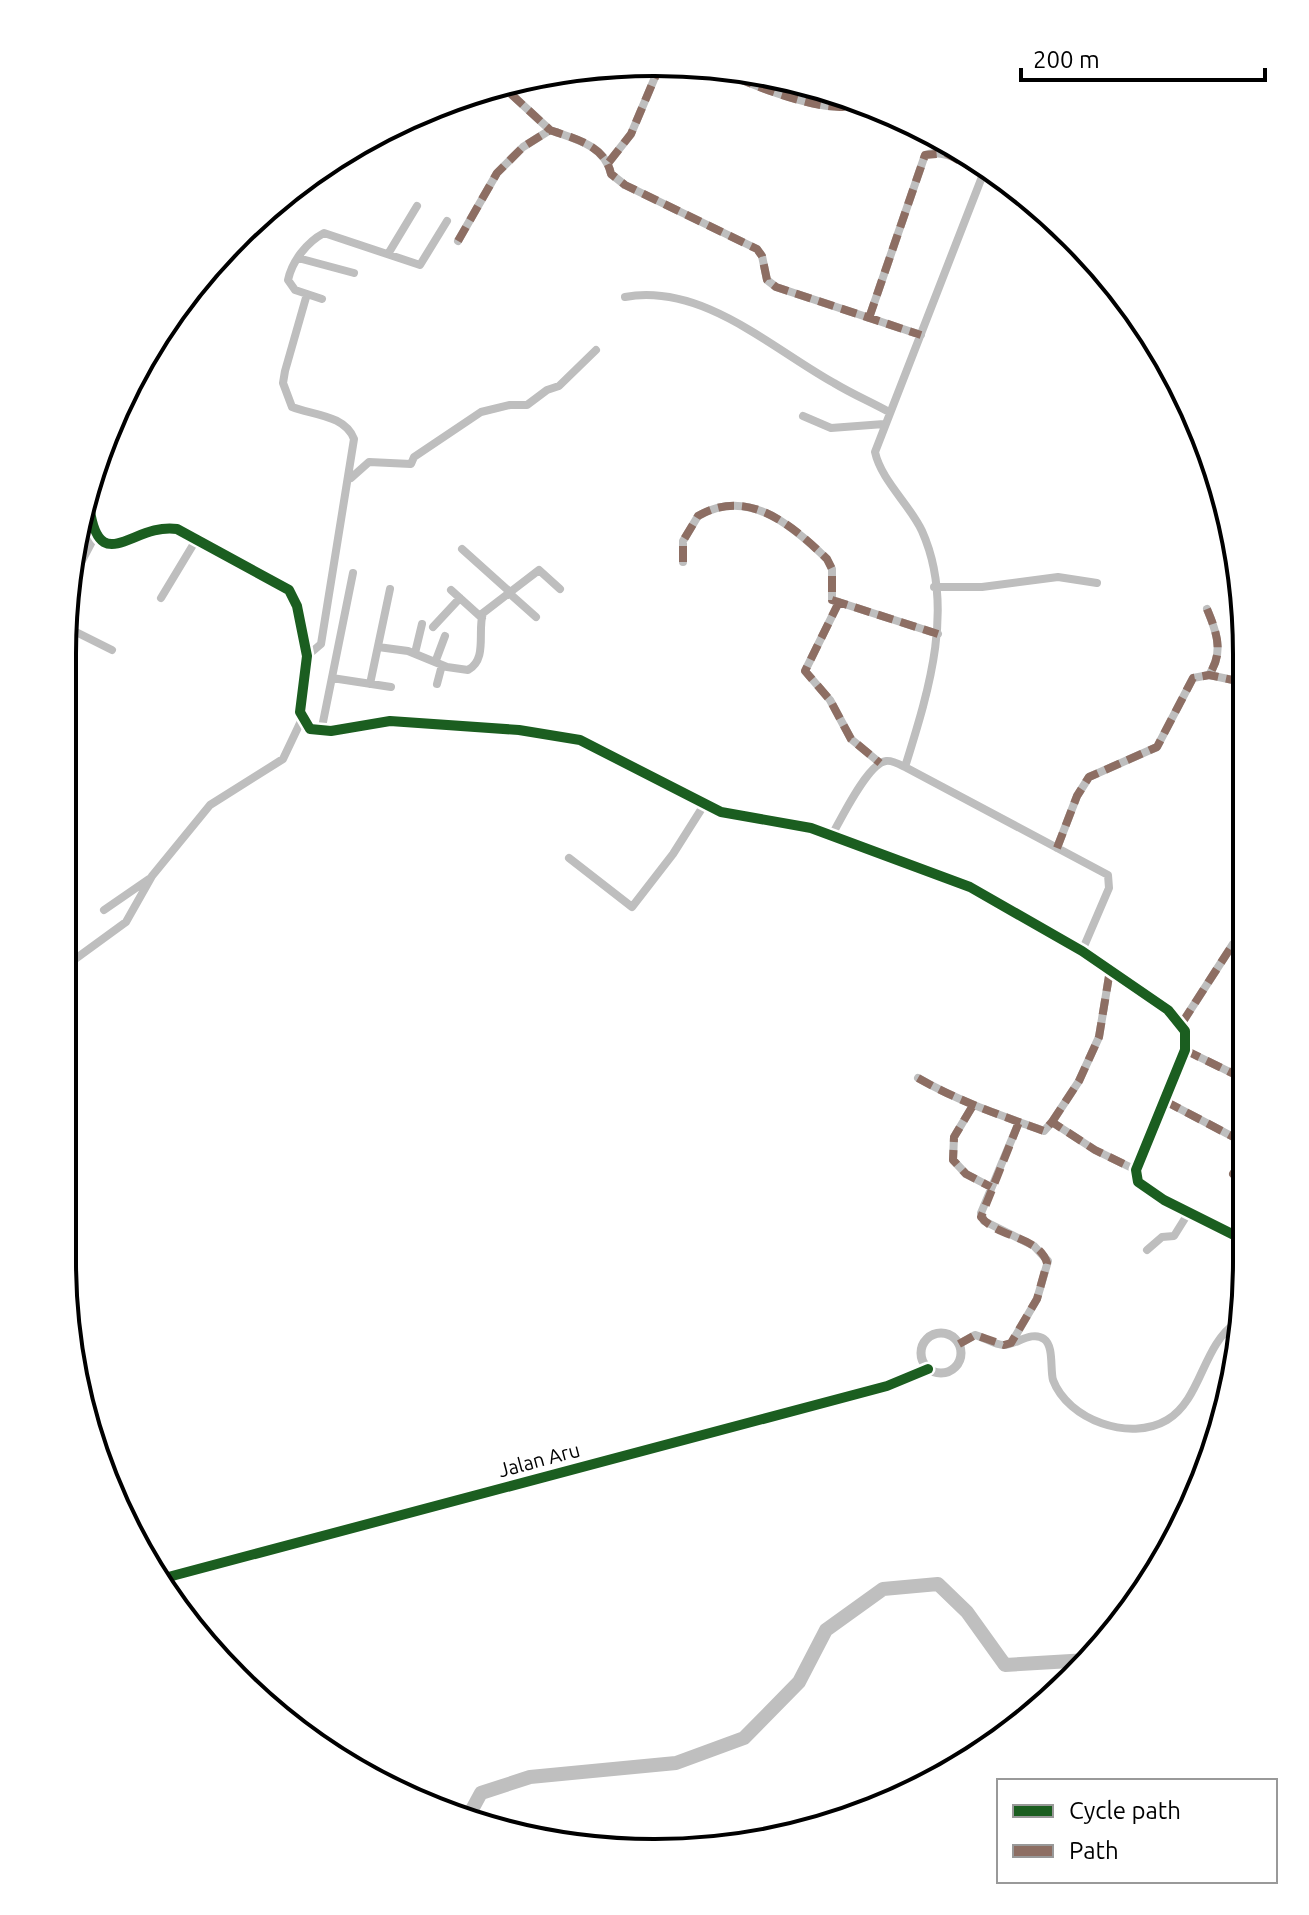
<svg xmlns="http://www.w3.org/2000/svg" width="1309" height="1915" font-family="Ubuntu,sans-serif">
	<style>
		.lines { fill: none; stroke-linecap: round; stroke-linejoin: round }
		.river { stroke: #bfbfbf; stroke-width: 14 }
		.minor { stroke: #bebebe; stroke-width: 8 }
		.tertiary { stroke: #bebebe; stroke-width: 9 }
		.quiet { stroke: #8d6e63; stroke-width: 8; stroke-dasharray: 16 8; stroke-linecap: butt }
		.cycleway-casing { stroke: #fff; stroke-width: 15 }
		.cycleway { stroke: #1b5e20; stroke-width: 10 }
		.labels { text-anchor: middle; stroke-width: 7; stroke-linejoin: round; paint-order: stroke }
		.street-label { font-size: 20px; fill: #000; stroke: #fff }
		.rim { fill: none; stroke: #000; stroke-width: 4 }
	</style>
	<rect width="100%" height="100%" fill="#fff"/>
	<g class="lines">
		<path class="river" d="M468,1817L481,1793L530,1777L676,1763L744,1738L799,1682L826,1630L883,1589L938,1584L967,1612L1005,1665L1088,1660"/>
		<path class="minor" d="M715,68C741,81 839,122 860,101
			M511,94L550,130
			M609,162L631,134L661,63
			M458,241L497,173L523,147L550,130C575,139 605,145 611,174L625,185L757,249L762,256L767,280L776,287L921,335
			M388,254L417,206
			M298,258L354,273
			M307,294L285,371L283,383L292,407C313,415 345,415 354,439L321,644L307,656
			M625,297C702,283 771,348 834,383C852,394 871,402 889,412
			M322,299L295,290L288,280C292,261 307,242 324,233L420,265L447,221
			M869,318L925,155C954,144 1006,190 1034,203
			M803,416L831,428L884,424
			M351,478L369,462L411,464L414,457L481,412L510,405H527L547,390L559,386L596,350
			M462,549L510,592
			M683,562V541L698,516C748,487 792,525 827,559L832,569V600L938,634
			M73,578L95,536
			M934,587H982L1058,577L1097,583
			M451,590L482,618
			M509,593L536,617
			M161,598L196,540
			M839,602L805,671L830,700L851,739L880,763
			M1207,609C1217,633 1224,652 1209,675
			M433,627L460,598
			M72,630L112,650
			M378,647L408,651L447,667L468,670C488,659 477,631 483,613L539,570L560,589
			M415,653L422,624
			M436,660L445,636
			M332,678L391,687
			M370,684L390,589
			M437,684L442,665
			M321,732L353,573
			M905,767L1108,875L1109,888L1082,951
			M832,835C841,819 868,763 886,761C892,760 899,764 905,767C928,693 956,607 922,531C910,505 881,480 875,452L987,164
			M1057,848L1077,796L1089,777L1157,747L1193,678L1209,675L1247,683
			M569,858L632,907L673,854L704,805
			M104,910L149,879
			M67,965L126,922L152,876L210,805L283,759L302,719
			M1182,1023L1233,944L1243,937
			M1185,1050L1240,1077
			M918,1078C960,1102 1000,1115 1044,1131L1052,1122L1095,1150L1136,1170
			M1165,1101L1239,1140
			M972,1107L954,1137L953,1160L966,1174L991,1187
			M1052,1122L1079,1081L1099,1037L1110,970
			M1239,1180L1233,1174L1239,1165
			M1147,1250L1162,1237L1174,1236L1189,1212
			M1012,1342L1037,1299L1048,1261L1034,1246L984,1221L981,1213L1019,1122
			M959,1344L975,1335C984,1337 994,1345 1004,1345C1016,1345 1032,1330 1044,1339C1054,1346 1050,1369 1053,1380C1068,1420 1130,1442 1167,1420C1202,1399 1202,1345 1237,1322"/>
		<path class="tertiary" d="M88,495C96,585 131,522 177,529L289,590L297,606L307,656L300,712L310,729L331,731L390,721L519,730L580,740L721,812L811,828L970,887L1082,951L1168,1010L1185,1031V1050L1136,1170L1138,1182L1164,1200L1238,1237
			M921 1353a20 20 0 1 1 40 0a20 20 0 1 1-40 0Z
			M157,1580L887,1386L928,1369"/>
		<path class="quiet" d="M715,68C741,81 839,122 860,101
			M511,94L550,130
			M609,162L631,134L661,63
			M458,241L497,173L523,147L550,130C575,139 605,145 611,174L625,185L757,249L762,256L767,280L776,287L921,335
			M869,318L925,155L946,153L983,174
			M683,562V541L698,516C748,487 792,525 827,559L832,569V600L938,634
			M839,602L805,671L830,700L851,739L880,763
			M1207,609C1217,633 1224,652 1209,675
			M1057,848L1077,796L1089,777L1157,747L1193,678L1209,675L1247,683
			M1182,1023L1233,944L1243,937
			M1185,1050L1240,1077
			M918,1078C960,1102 1000,1115 1044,1131L1052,1122L1095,1150L1136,1170
			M1165,1101L1239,1140
			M972,1107L954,1137L953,1160L966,1174L991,1187
			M1052,1122L1079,1081L1099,1037L1110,970
			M1239,1180L1233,1174L1239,1165
			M959,1344L975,1335L1004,1345L1011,1343L1037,1299L1047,1263C1039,1236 998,1238 981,1217L1019,1122"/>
		<defs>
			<path id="cycleway" d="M88,495C96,585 131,522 177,529L289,590L297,606L307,656L300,712L310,729L331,731L390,721L519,730L580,740L721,812L811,828L970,887L1082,951L1168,1010L1185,1031V1050L1136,1170L1138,1182L1164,1200L1238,1237
				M157,1580L887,1386L928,1369"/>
		</defs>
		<use href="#cycleway" class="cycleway-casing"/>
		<use href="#cycleway" class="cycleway"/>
	</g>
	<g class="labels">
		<g class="street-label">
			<text transform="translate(539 1460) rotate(-15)" y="7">Jalan Aru</text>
		</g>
	</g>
	<path d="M0 0H1309V1915H0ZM654 76H655A578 578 0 0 1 1233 654V1261A578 578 0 0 1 655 1839H654A578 578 0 0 1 76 1261V654A578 578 0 0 1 654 76Z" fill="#fff" fill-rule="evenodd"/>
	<path class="rim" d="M654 76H655A578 578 0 0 1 1233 654V1261A578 578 0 0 1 655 1839H654A578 578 0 0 1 76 1261V654A578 578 0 0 1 654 76Z"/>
	<rect x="997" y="1779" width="280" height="104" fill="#ffffff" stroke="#999999" stroke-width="2"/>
	<rect x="1013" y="1805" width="40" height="12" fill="#1b5e20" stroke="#999999" stroke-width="2"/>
	<text x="1069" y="1819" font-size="24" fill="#000000">Cycle path</text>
	<rect x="1013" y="1845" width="40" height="12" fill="#8d6e63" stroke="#999999" stroke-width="2"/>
	<text x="1069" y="1859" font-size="24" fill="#000000">Path</text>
	<path d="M1021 68v12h244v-12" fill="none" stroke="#000000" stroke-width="4"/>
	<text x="1033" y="68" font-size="24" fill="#000000" stroke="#ffffff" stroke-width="6" paint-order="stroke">200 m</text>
</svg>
